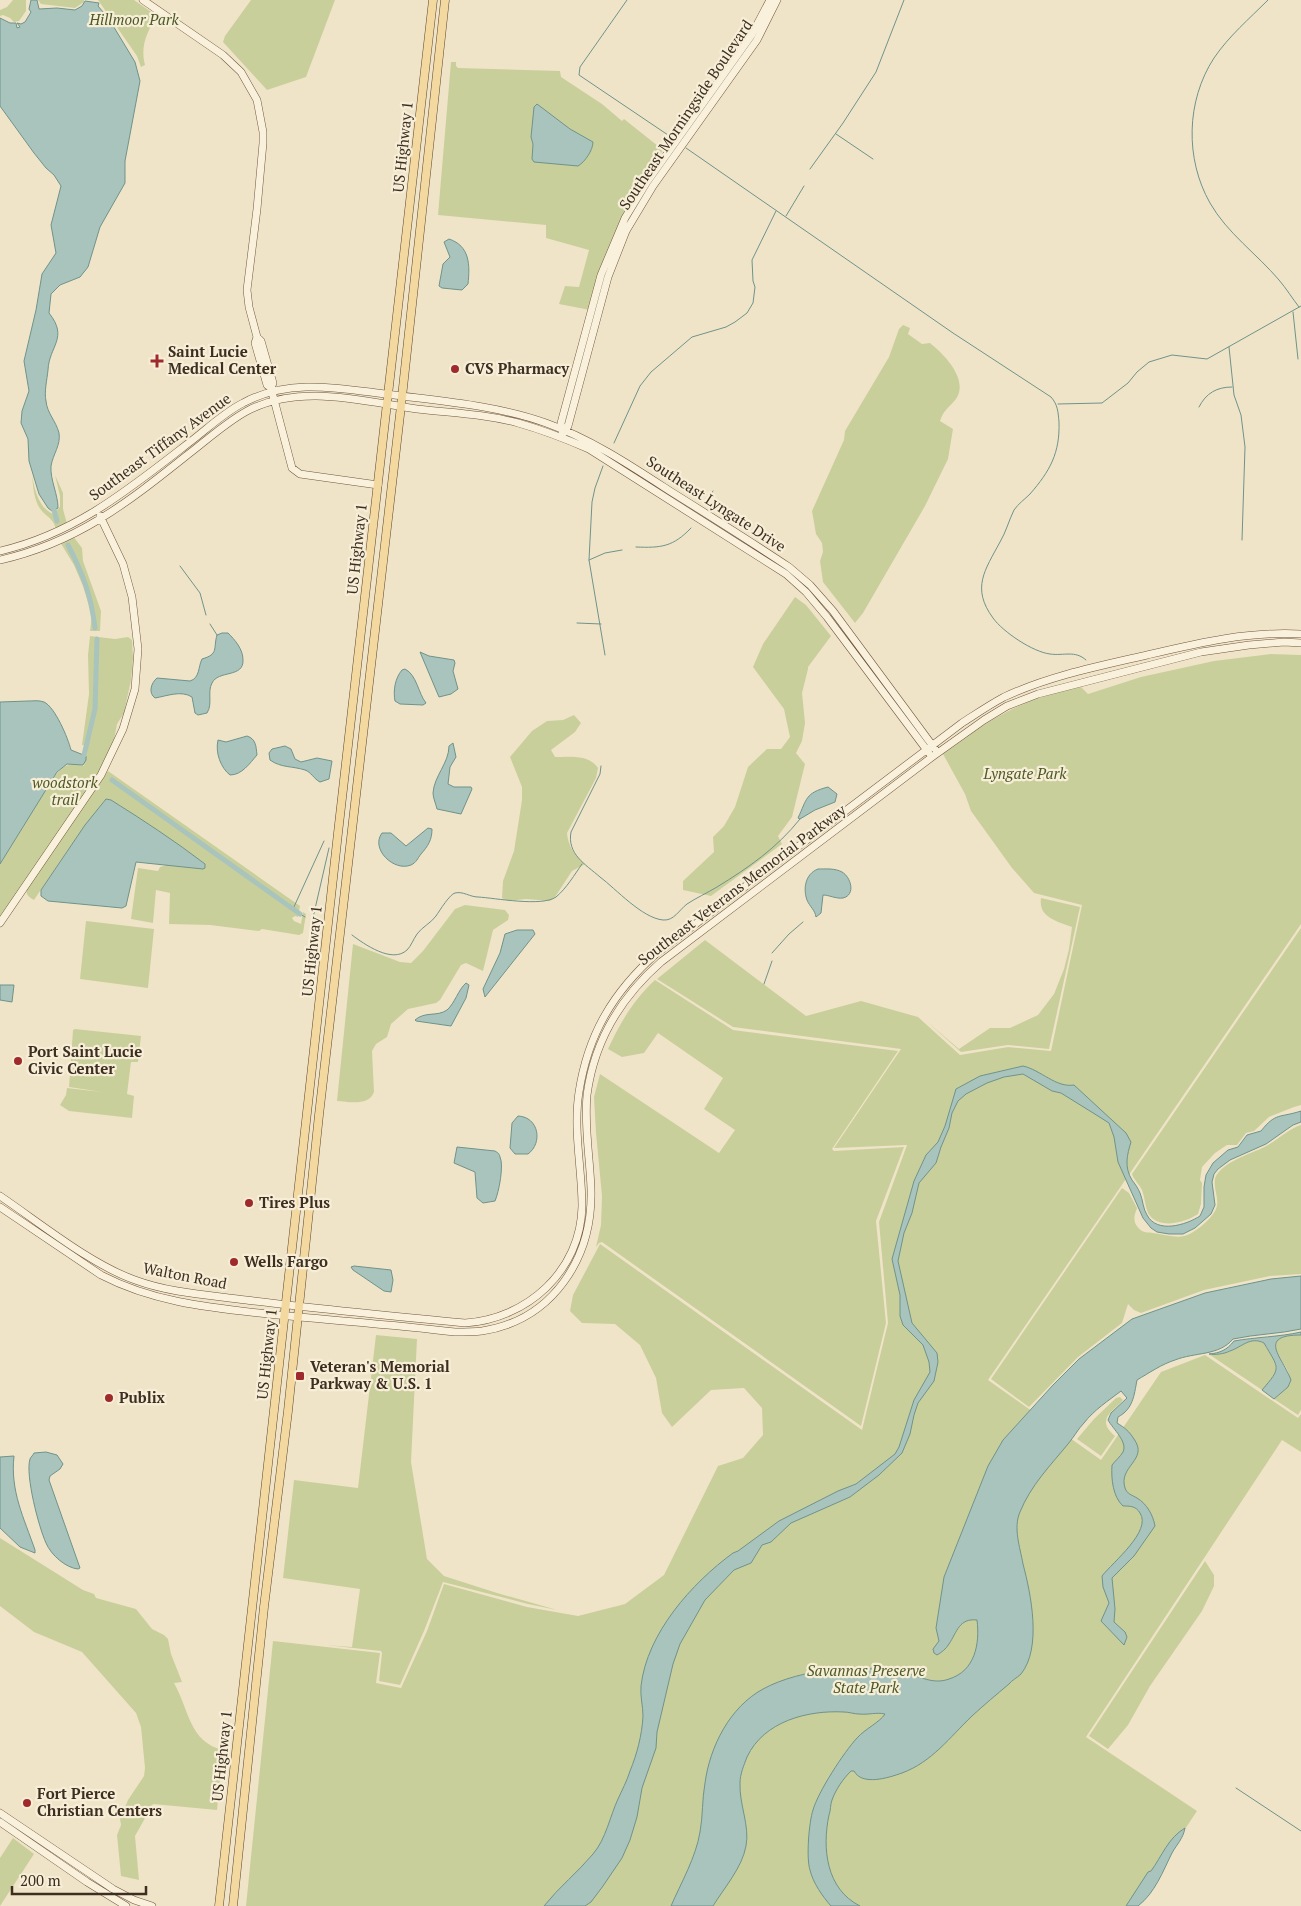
<svg xmlns="http://www.w3.org/2000/svg" width="1301" height="1906" font-family="'PT Serif',serif">
	<style>
		.green { fill: #c9cf9b }
		.water { fill: #a9c4bc; stroke: #6f938a }
		.lines { fill: none; stroke-linecap: round; stroke-linejoin: round }
		.stream { stroke: #6f938a; stroke-width: 1 }
		.canal { stroke: #a9c4bc; stroke-width: 5 }
		.secondary-casing { stroke: #6f573f; stroke-width: 8 }
		.primary-casing { stroke: #5b4430; stroke-width: 9 }
		.secondary { stroke: #faf1dc; stroke-width: 7 }
		.primary { stroke: #f3d9a0; stroke-width: 8 }
		.poi-dot { fill: #9e2a2b; stroke: #f7eed8; stroke-width: 2 }
		.labels { text-anchor: middle; stroke-width: 4.5; stroke-linejoin: round; paint-order: stroke }
		.park-label { font-size: 15px; font-style: italic; fill: #4d5a26; stroke: #f7eed8 }
		.street-label { font-size: 15px; fill: #3d2e20; stroke: #f7eed8 }
		.poi-label { font-size: 15px; font-weight: bold; fill: #3d2e20; stroke: #f7eed8; text-anchor: start }
	</style>
	<rect width="100%" height="100%" fill="#f0e4c8"/>
	<path class="green" d="M13,0H26V11L19,21L14,22L10,18L3,15L0,16V10L7,7Z
		M38,0H84V2L75,8L41,4Z
		M98,0H134L157,16C147,32 140,46 145,65L141,67L137,56Z
		M251,0H335L306,77L267,90L223,42L225,36Z
		M451,62H456V66L458,68L560,71L561,77L602,104L622,121L624,119L663,150L626,207L590,310L559,304L565,286L579,287L589,250L546,238V225L438,215Z
		M903,325L910,328L908,334L922,344L930,343C945,355 969,380 956,399C949,408 944,409 940,421L953,429L948,459L925,506L863,613L855,623L823,582L820,561L823,552L822,543L816,534L812,511L844,440L845,431L889,357L899,329Z
		M55,475L63,493V509L67,524L56,529C53,517 45,517 39,507C34,499 33,485 32,476C35,490 38,507 53,514L60,507V496Z
		M73,536L82,548L83,561L101,611L100,631H90L92,615L83,586L74,565L60,542Z
		M795,597L806,605L831,636L808,667V669L802,693L805,723L802,741L796,753L805,764L792,817L778,836L782,844L711,896L683,890V881L714,852L713,837L724,826L735,807L748,767L767,749H781L790,737L784,709L753,667L763,644Z
		M90,636L115,639L128,637L132,640L133,659L131,680L124,713L117,724L114,740L102,768L0,918V864L52,780C63,766 66,762 84,766L88,746L82,745L89,694L88,655Z
		M1271,654L1301,655V924L988,1380L1101,1460L1161,1372L1205,1355L1298,1418L1301,1414V1452L1282,1440L1086,1737L1197,1811L1134,1906H246L273,1641L380,1653L376,1683L401,1688L427,1631L444,1584L527,1607L578,1616L625,1604L664,1575L718,1466L743,1458L763,1435L762,1408L744,1388L711,1390L672,1427L662,1413L656,1378L640,1345L615,1324L582,1323L570,1311L573,1295L600,1244L862,1430L888,1323L879,1222L907,1145L834,1148L901,1049L733,1027L657,979L705,940L806,1016L861,1001L918,1017L960,1055L1008,1047L1051,1051L1082,905L1034,893L1012,868L971,811L965,794L943,754C960,743 976,729 994,719C1020,703 1051,693 1081,687L1088,694L1141,677L1214,661Z
		M574,715L581,723L575,732L551,750L555,757C569,757 589,754 598,768L596,778L567,833C568,846 575,856 585,864L572,871L555,897L550,901L526,899L508,901L502,898L503,881L514,851L522,800V787L510,757L532,731L547,721L563,720Z
		M108,771L300,906L298,917L295,916L292,918L294,921L301,924L303,912L306,914L303,933L299,935L262,929L259,931L210,925L169,924L170,893L156,890L153,923L131,919L138,868L158,871L160,867L167,865L203,869L205,864L118,804L104,801L78,835L34,900C29,897 25,895 27,888Z
		M1041,898L1080,907L1049,1049L1008,1045L961,1052L925,1020L959,1049L990,1028H1010L1038,1015L1054,994L1064,969L1069,949L1072,927C1056,921 1038,917 1041,898Z
		M465,905L505,910L509,915L508,920L493,930L483,971L466,963L461,965L440,1000L436,1003L408,1009L391,1024L387,1037L376,1044L372,1051L374,1092C369,1106 350,1102 337,1101L353,944L400,962L411,963L423,951L455,909Z
		M86,921L154,929L148,988L80,979Z
		M1301,928V1105L1294,1107L1269,1117L1254,1131L1246,1133L1237,1145H1227L1215,1153L1202,1167L1200,1180L1202,1183L1201,1204L1198,1214C1185,1223 1157,1230 1148,1213C1145,1206 1145,1198 1142,1190C1139,1184 1134,1180 1132,1174Z
		M655,980L733,1030L898,1051L832,1149L834,1151L904,1147L876,1221L886,1323L861,1426L602,1242L599,1243L596,1247L601,1225L602,1196L596,1133L594,1097L600,1074L719,1153L735,1130L704,1109L723,1078L658,1033L644,1053L622,1057L608,1049C620,1023 634,999 655,980Z
		M75,1029L141,1036L138,1062H131L127,1094L134,1096L132,1118L69,1111L60,1105L66,1095L67,1088L102,1092L69,1087L73,1030Z
		M1301,1125V1274L1270,1276L1204,1290L1141,1313L1134,1310L1128,1304L1122,1323L1078,1357L1029,1407L991,1379L1122,1188L1129,1193L1137,1208C1133,1218 1133,1224 1142,1231C1146,1233 1148,1232 1153,1233C1179,1237 1184,1242 1206,1222C1211,1217 1215,1213 1217,1206C1219,1195 1210,1182 1218,1173C1231,1158 1252,1154 1268,1145C1280,1138 1289,1129 1301,1125Z
		M376,1335L417,1339L411,1462L427,1559L444,1576L497,1593L557,1610L528,1604L443,1582L424,1631L400,1685L379,1681L382,1653L381,1651L326,1645L352,1647L360,1589L283,1578L294,1480L358,1488Z
		M1292,1335H1301V1410L1298,1415L1274,1399L1288,1387C1288,1384 1290,1378 1289,1374C1286,1362 1270,1355 1277,1339Z
		M1253,1340L1264,1343C1279,1370 1282,1367 1262,1390L1210,1355L1229,1352L1245,1343Z
		M1120,1397L1123,1400C1113,1412 1095,1419 1115,1436L1101,1456L1077,1439L1094,1419L1116,1398Z
		M0,1538L83,1590L94,1594L96,1598L136,1609L152,1629L164,1635L168,1639L171,1654L182,1682L174,1683C189,1709 189,1742 223,1750L217,1810L153,1804L135,1836L139,1880L121,1876L117,1835L121,1825L120,1819L128,1800L144,1776L145,1768L141,1727L136,1713L82,1652L34,1632L0,1606Z
		M1205,1561L1214,1575V1586L1202,1611L1150,1686L1128,1725L1108,1749L1089,1736Z
		M13,1838L34,1854L0,1906V1858Z"/>
	<path class="water" d="M31,0H37L39,9L57,8L75,10L82,6L85,1L99,3L98,6L109,19L135,62L140,81L125,161V183L100,227L88,267L80,277L60,285L51,294L49,313C69,338 49,346 48,370C47,380 44,392 46,401C47,413 56,421 59,433C61,445 53,454 51,466C50,480 58,494 58,508L52,511L48,508L39,494L29,461L28,439L21,423L22,411L29,391L24,361L36,310L42,274L56,253L51,225L61,186L54,175L46,168L34,153L0,106V18L10,23H16L17,28L20,27L17,23L21,24L25,22L31,12L29,9Z
		M537,104L570,129L593,142C593,150 585,162 578,166L534,162L532,159L533,144L531,137L534,107Z
		M449,239C470,246 470,265 468,284L462,290L442,288L439,286L443,264L450,257L444,242Z
		M222,633H228C235,640 243,649 243,660C244,678 218,670 212,683C207,692 213,704 207,713L198,715L195,713L192,697C181,690 167,696 155,698C148,693 151,683 157,678L190,681C200,678 198,667 202,659C219,654 213,649 217,635Z
		M420,652L429,656L454,660L455,663L453,671L458,689L451,694L439,697Z
		M405,669C417,675 418,693 426,703L423,705L400,704L395,701C393,691 395,678 402,670Z
		M28,701C33,701 39,700 44,702C55,707 68,738 71,750L86,756V760L83,765L67,764L57,772L0,864V702Z
		M247,736C256,739 256,746 257,755C250,763 242,775 230,775C221,768 215,753 218,740L226,742Z
		M453,743L456,757L450,767L448,784L454,787H471L472,789L461,814L437,809C436,804 433,798 433,793C434,776 449,763 449,746Z
		M285,746L291,749L295,759L301,762L317,758L332,761L329,779L320,782C314,779 311,772 305,770C293,766 281,768 270,760L269,753L272,749Z
		M828,787L837,794L835,802L815,810L800,819L798,818C807,799 805,793 828,787Z
		M106,799L111,800C143,820 175,841 205,864V868L203,869L136,862L126,906L122,908L48,901L41,896V890L85,825Z
		M428,828L432,829C432,840 428,846 421,854C417,859 417,862 411,865C394,872 370,849 382,833H391L406,846Z
		M818,869C825,869 835,868 842,872C851,877 856,895 843,898C836,899 829,895 823,895L821,913L816,917C815,910 810,907 807,900C803,889 805,874 818,869Z
		M517,930H533L535,934L485,997L483,989L500,953L505,934Z
		M466,983L469,985L466,998L451,1026L416,1021L415,1020C425,1011 437,1017 447,1010C455,1003 458,990 466,983Z
		M0,985H14L12,1002L0,1000Z
		M1023,1066C1041,1070 1056,1088 1074,1085L1126,1133L1131,1142C1127,1155 1124,1167 1132,1180C1135,1184 1138,1188 1140,1193C1143,1200 1143,1209 1147,1215C1157,1234 1186,1225 1200,1216L1204,1207V1187L1206,1175L1213,1163L1228,1150L1238,1147L1247,1135L1261,1131C1276,1112 1280,1118 1301,1111V1122L1293,1125L1266,1144L1230,1160L1218,1169L1214,1174L1212,1182L1215,1205L1211,1214L1195,1228L1183,1234H1169L1157,1232L1151,1228L1143,1218L1118,1162L1114,1137L1109,1123L1098,1116L1061,1093L1052,1091L1023,1074L1004,1077L987,1083L966,1094L958,1101L952,1113L949,1128L941,1147L936,1163L919,1183L912,1213L904,1233L898,1261L912,1323L937,1353L938,1362L934,1381L918,1403L914,1415L910,1434L902,1453L879,1475L850,1497L791,1523L771,1542L762,1545L751,1563L734,1570L705,1600L680,1644L673,1664L657,1732L656,1748L642,1788L637,1817L630,1840L622,1858L603,1886L591,1902L585,1906H544C559,1887 578,1872 593,1854C606,1839 610,1816 618,1799C622,1790 627,1781 630,1771C637,1754 642,1735 643,1716C643,1706 640,1696 641,1686C647,1633 692,1583 733,1553L738,1551L779,1521L838,1491L856,1484L895,1454L899,1447L914,1400L930,1372L929,1362L923,1345L903,1325L900,1316V1295L892,1259L914,1181L926,1155L938,1142L945,1126L956,1089L980,1076Z
		M518,1116C539,1117 543,1143 528,1154H515L510,1148L512,1123Z
		M457,1147L495,1151C498,1153 499,1153 500,1157C504,1165 499,1192 495,1201L483,1203L477,1198L475,1172L454,1163Z
		M354,1266L391,1270L393,1280L391,1292L384,1291L353,1270L351,1267Z
		M1301,1276V1329C1279,1334 1256,1334 1233,1339C1219,1356 1195,1352 1175,1360C1162,1364 1149,1373 1137,1380C1134,1396 1133,1409 1118,1417L1117,1423C1125,1428 1129,1431 1134,1439C1149,1460 1118,1466 1125,1488C1127,1494 1132,1495 1137,1498C1147,1504 1153,1515 1155,1526L1134,1556L1112,1578L1115,1609L1114,1622L1125,1632L1127,1637L1124,1645L1101,1621L1109,1603L1103,1587L1102,1576C1113,1562 1152,1531 1140,1513C1136,1506 1130,1506 1123,1506C1113,1497 1111,1479 1112,1465C1115,1461 1120,1457 1123,1452C1128,1442 1113,1429 1108,1420L1111,1413L1127,1398L1121,1391C1108,1401 1094,1410 1084,1423C1078,1429 1074,1437 1068,1444C1050,1466 1031,1485 1020,1512C1013,1528 1020,1547 1023,1564C1031,1594 1042,1648 1021,1674C1017,1678 1012,1680 1009,1684C997,1694 984,1705 972,1716C950,1737 932,1762 902,1773C888,1778 862,1786 854,1771H851C843,1779 836,1789 832,1800C830,1805 831,1810 829,1815C822,1848 826,1889 860,1906H831C823,1897 813,1883 810,1870C806,1858 809,1822 813,1810C818,1792 844,1752 857,1738C865,1729 880,1722 885,1714C876,1712 869,1715 859,1714C854,1714 849,1712 844,1712C808,1710 764,1721 747,1757C744,1765 740,1774 740,1783C739,1804 750,1826 746,1846C742,1868 724,1888 713,1906H671C681,1883 696,1857 700,1832C703,1816 702,1799 705,1783C710,1746 730,1707 763,1689C802,1668 861,1664 904,1673C920,1676 933,1685 949,1679C975,1671 980,1644 977,1620C959,1618 957,1632 949,1644C946,1649 942,1652 937,1655L934,1653L933,1649L939,1641L936,1628L944,1577L988,1466L1003,1440L1053,1385L1079,1359L1132,1319L1205,1293L1271,1279Z
		M1301,1332V1335C1256,1335 1283,1358 1291,1380L1288,1387L1274,1399L1262,1390C1282,1367 1279,1369 1264,1343C1250,1336 1242,1347 1230,1351C1224,1354 1215,1355 1209,1354C1220,1353 1227,1350 1234,1341C1256,1337 1279,1337 1301,1332Z
		M46,1452L57,1455L63,1464L60,1469L50,1476L49,1480L80,1568L78,1569C66,1568 51,1555 46,1543C39,1528 25,1475 30,1459C30,1458 34,1454 34,1453Z
		M14,1456C10,1491 24,1518 35,1550V1553L20,1547L0,1528V1457Z
		M1185,1828C1183,1839 1177,1844 1172,1853C1163,1871 1155,1893 1138,1906H1126L1148,1872L1151,1871C1162,1856 1168,1838 1185,1828Z"/>
	<g class="lines">
		<path class="stream" d="M627,0L580,67L579,75L671,137
			M1268,0C1249,19 1229,36 1214,58C1186,101 1185,159 1210,203C1227,233 1257,254 1279,280C1286,288 1292,298 1299,307
			M836,134L873,159
			M686,148L953,333L1051,397C1058,405 1058,412 1059,422C1060,453 1050,471 1030,494C1025,499 1018,504 1014,510C1009,520 1006,532 1000,542C985,570 971,588 993,618C1003,632 1033,652 1050,654C1064,656 1075,650 1086,660
			M810,169L843,123L876,72L904,0
			M786,216L804,186
			M1293,312L1298,359
			M1229,347L1234,395L1241,415L1245,447L1242,540
			M1058,404L1102,403L1128,383L1137,372L1149,362L1172,355L1207,359L1301,306
			M1199,407C1206,393 1217,387 1232,387
			M614,443L640,386L651,372L692,337L726,327L735,322L747,313L753,303L755,287L753,281L752,260L776,211
			M603,466L595,488L592,502L589,560L605,655
			M705,503L713,491
			M636,547C661,548 673,547 691,528
			M589,560L605,553L622,550
			M180,566L200,593L206,615
			M577,623L601,624
			M210,624L217,635
			M601,766L600,774L571,832C567,854 585,864 600,877C616,889 642,918 663,920C674,921 679,910 687,904C696,898 707,893 717,887C748,868 777,848 800,819
			M293,909L324,841
			M300,914L305,917
			M320,932L314,927L312,922L329,848
			M352,935C364,944 392,964 407,950C411,946 413,940 417,934C422,927 431,923 436,916C440,910 450,894 455,893C463,891 470,897 478,897C495,898 542,907 556,897C566,889 575,874 582,864
			M772,953L789,934L803,922
			M764,984L772,961
			M1236,1788L1301,1831"/>
		<path class="canal" d="M54,510L57,521
			M68,545C83,574 91,595 95,628
			M84,755L95,709L97,639
			M112,780L300,914"/>
		<defs>
			<path id="secondary" d="M143,0L223,55L241,72L257,100L263,132V143L257,209L247,290L249,307L257,337L255,343L267,385L271,388L292,468L300,474L378,485
				M257,337L261,341L273,383L271,388
				M562,431L561,423L601,275L625,218L647,182L751,36L770,0
				M565,432L568,426L608,277L626,231L653,186L757,40L777,0
				M0,551C74,534 128,490 186,445C205,431 223,413 243,403C289,378 337,388 386,394C439,401 496,405 546,423C591,439 630,465 670,491C710,516 750,541 789,567L810,585L833,611L935,749
				M0,560C76,543 127,503 186,456C206,441 225,423 247,411C299,383 362,401 417,409C451,413 485,414 518,423C543,430 566,439 589,449L786,574L806,592L827,617L929,753
				M0,923L101,775L123,729L135,689L138,649L132,597L123,564L100,516
				M0,1196C40,1223 90,1264 135,1280C170,1293 209,1295 246,1300C319,1309 392,1316 465,1323C527,1319 581,1271 582,1206C582,1169 573,1130 579,1092C588,1034 613,992 657,953L962,723C976,714 989,705 1004,697C1049,676 1099,666 1147,655C1198,643 1248,631 1301,634
				M0,1207L101,1275C151,1301 204,1307 259,1313C324,1320 390,1324 455,1332C464,1332 473,1332 482,1331C553,1320 593,1258 591,1189C590,1158 584,1126 587,1095C594,1042 621,997 661,962L932,757L984,720L1007,706L1038,694L1201,652L1249,645L1284,642L1301,643
				M0,1813L113,1889L134,1900L152,1906
				M0,1822L87,1882L126,1906"/>
			<path id="primary" d="M219,1906L338,833L433,0
				M233,1906L264,1607L288,1411L319,1115L401,406L445,0"/>
		</defs>
		<use href="#secondary" class="secondary-casing"/>
		<use href="#primary" class="primary-casing"/>
		<use href="#secondary" class="secondary"/>
		<use href="#primary" class="primary"/>
	</g>
	<g class="poi-dot">
		<path d="M154.5 353.5h5v5h5v5h-5v5h-5v-5h-5v-5h5z"/>
		<circle cx="455" cy="369" r="5"/>
		<circle cx="18" cy="1061" r="5"/>
		<circle cx="249" cy="1203" r="5"/>
		<circle cx="234" cy="1262" r="5"/>
		<rect x="295" y="1371" width="10" height="10" rx="2.5"/>
		<circle cx="109" cy="1398" r="5"/>
		<circle cx="27" cy="1803" r="5"/>
	</g>
	<g class="labels">
		<g class="park-label">
			<text x="134" y="25">Hillmoor Park</text>
			<text x="1025" y="779">Lyngate Park</text>
			<text x="65" y="788">woodstork<tspan x="65" dy="17">trail</tspan></text>
			<text x="866" y="1676">Savannas Preserve<tspan x="866" dy="17">State Park</tspan></text>
		</g>
		<g class="street-label">
			<text transform="translate(686 115) rotate(-56)" y="5">Southeast Morningside Boulevard</text>
			<text transform="translate(403 147) rotate(-84)" y="5">US Highway 1</text>
			<text transform="translate(160 447) rotate(-36)" y="5">Southeast Tiffany Avenue</text>
			<text transform="translate(716 504) rotate(33)" y="5">Southeast Lyngate Drive</text>
			<text transform="translate(357 549) rotate(-84)" y="5">US Highway 1</text>
			<text transform="translate(742 885) rotate(-37)" y="5">Southeast Veterans Memorial Parkway</text>
			<text transform="translate(312 951) rotate(-84)" y="5">US Highway 1</text>
			<text transform="translate(185 1276) rotate(11)" y="5">Walton Road</text>
			<text transform="translate(267 1354) rotate(-84)" y="5">US Highway 1</text>
			<text transform="translate(222 1756) rotate(-84)" y="5">US Highway 1</text>
		</g>
		<g class="poi-label">
			<text x="168" y="357">Saint Lucie<tspan x="168" dy="17">Medical Center</tspan></text>
			<text x="465" y="374">CVS Pharmacy</text>
			<text x="28" y="1057">Port Saint Lucie<tspan x="28" dy="17">Civic Center</tspan></text>
			<text x="259" y="1208">Tires Plus</text>
			<text x="244" y="1267">Wells Fargo</text>
			<text x="310" y="1372">Veteran's Memorial<tspan x="310" dy="17">Parkway &amp; U.S. 1</tspan></text>
			<text x="119" y="1403">Publix</text>
			<text x="37" y="1799">Fort Pierce<tspan x="37" dy="17">Christian Centers</tspan></text>
		</g>
	</g>
	<path d="M12 1886v8h134v-8" fill="none" stroke="#3d2e20" stroke-width="2.5"/>
	<text x="20" y="1886" font-size="15" fill="#3d2e20" stroke="#f7eed8" stroke-width="4" paint-order="stroke">200 m</text>
</svg>
